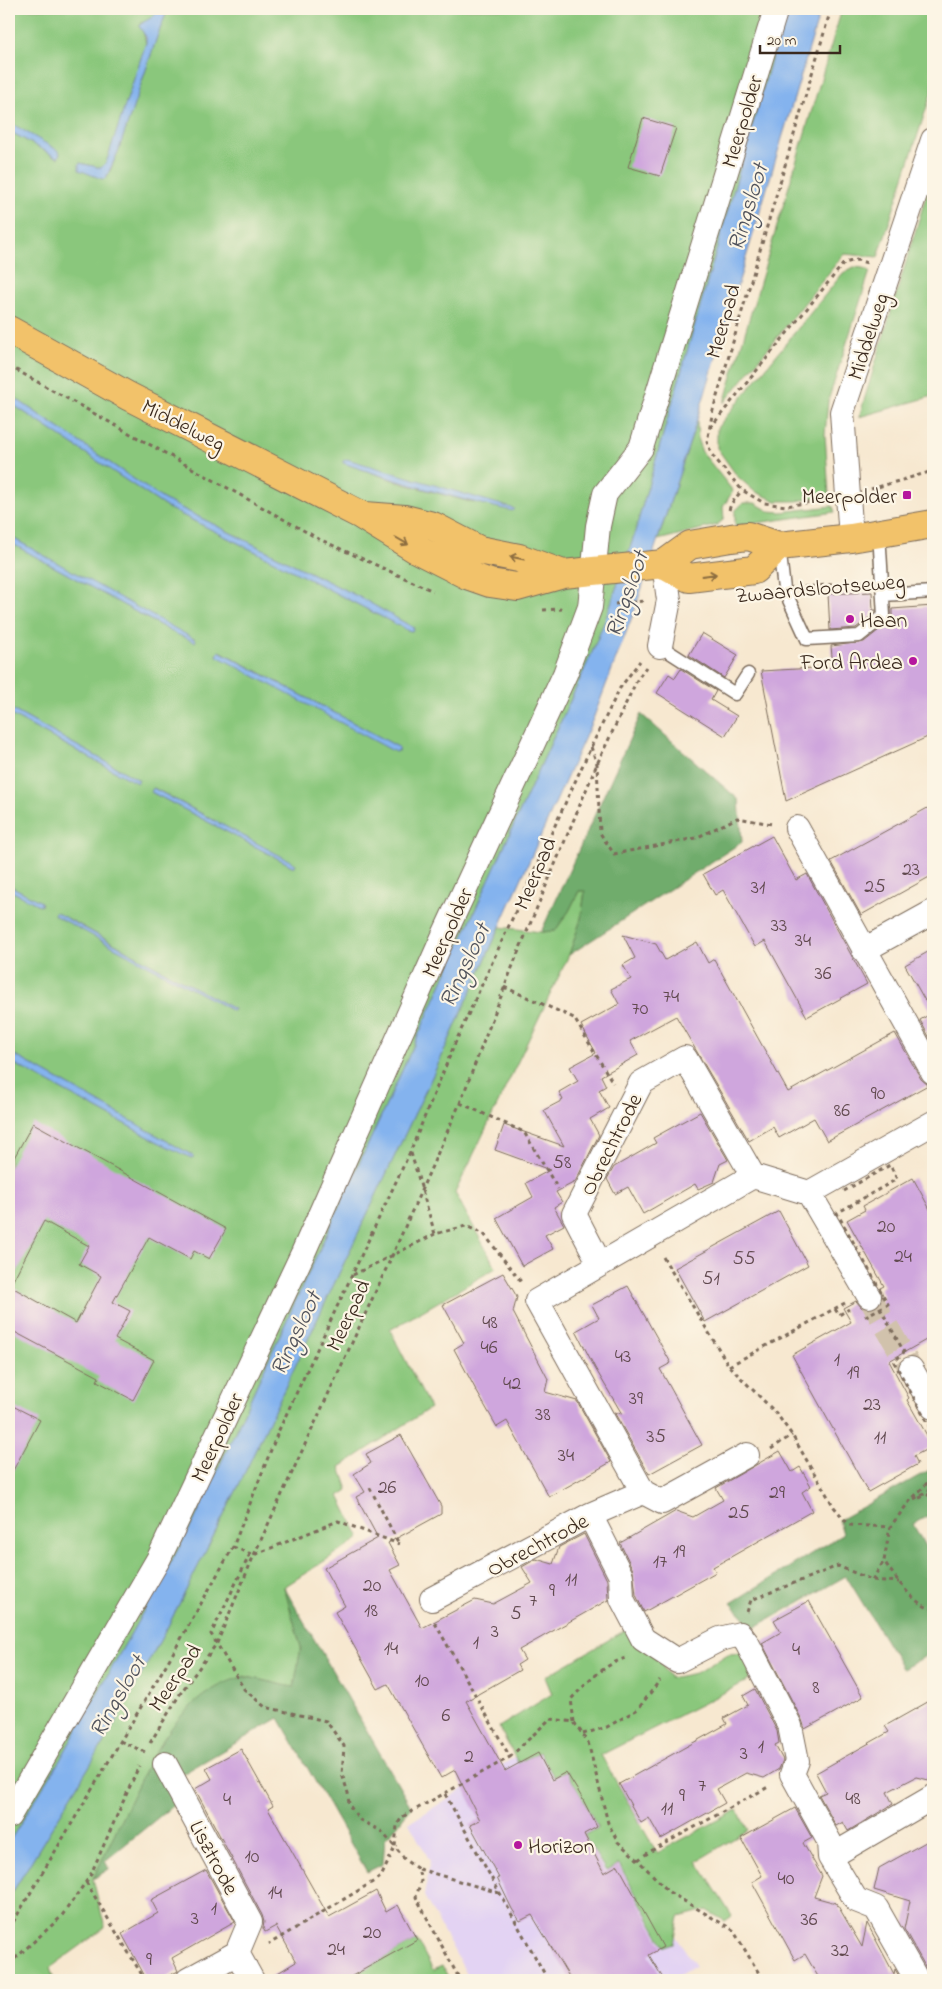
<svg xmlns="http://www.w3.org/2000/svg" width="942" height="1989" font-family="'Indie Flower',sans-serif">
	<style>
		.built { fill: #e3d3f3 }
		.green { fill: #8ac77c; stroke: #62784d; fill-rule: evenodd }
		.forest { fill: #6fac6c; stroke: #556b45 }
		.water { fill: #84b3ee; stroke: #606e86 }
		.building { fill: #cfa6dd; fill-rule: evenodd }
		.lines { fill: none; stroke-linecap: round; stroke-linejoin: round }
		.minor-tunnel { stroke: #d1c2ac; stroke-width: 24; stroke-dasharray: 24 12; stroke-linecap: butt }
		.service-casing { stroke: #7d6c5c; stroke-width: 15 }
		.minor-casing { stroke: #7d6c5c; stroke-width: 26 }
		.primary-casing { stroke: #7d6c5c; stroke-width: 30 }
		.path { stroke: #7d6c5c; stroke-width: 3; stroke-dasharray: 4 4; stroke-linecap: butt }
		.service { stroke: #fff; stroke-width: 12 }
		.minor { stroke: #fff; stroke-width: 24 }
		.primary { stroke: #f2c26a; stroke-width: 28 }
		.path-bridge { stroke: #7d6c5c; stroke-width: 3; stroke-dasharray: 4 4; stroke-linecap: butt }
		.oneway { stroke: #8d6e40 }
		.poi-dot { fill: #b5179e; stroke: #fcf5e5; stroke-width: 2 }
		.labels { text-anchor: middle; stroke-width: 4.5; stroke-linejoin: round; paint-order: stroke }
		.number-label { font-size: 20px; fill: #60494e }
		.street-label { font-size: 22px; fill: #3b2a1e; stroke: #fcf5e5 }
		.poi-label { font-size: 22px; fill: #3b2a1e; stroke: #fcf5e5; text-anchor: end }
		.water-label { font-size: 24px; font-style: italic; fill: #51535c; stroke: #fcf5e5 }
	</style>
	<rect width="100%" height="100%" fill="#fcf5e5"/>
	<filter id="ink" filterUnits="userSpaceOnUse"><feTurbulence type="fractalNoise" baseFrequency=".02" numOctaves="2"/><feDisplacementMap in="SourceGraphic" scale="10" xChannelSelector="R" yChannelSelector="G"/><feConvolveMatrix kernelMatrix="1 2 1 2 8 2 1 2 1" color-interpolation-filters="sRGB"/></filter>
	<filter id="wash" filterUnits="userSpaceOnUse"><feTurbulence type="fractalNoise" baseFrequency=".0096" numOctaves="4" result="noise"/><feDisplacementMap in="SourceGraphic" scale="20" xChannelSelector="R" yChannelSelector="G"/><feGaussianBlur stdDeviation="1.12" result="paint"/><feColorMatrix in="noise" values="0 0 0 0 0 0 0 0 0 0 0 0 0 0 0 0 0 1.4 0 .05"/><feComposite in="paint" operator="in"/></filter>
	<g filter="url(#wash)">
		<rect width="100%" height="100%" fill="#f7e8d0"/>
		<path class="built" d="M547,1731L603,1829L696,1966L670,1980H470L424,1896L430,1861L409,1823L529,1748Z"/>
		<path class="green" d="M9,9H158C154,17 150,20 141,23L146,43L106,163L101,168L80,163L107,178L118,152L158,34L168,9H786L632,542L607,615L591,655L412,1049L194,1521L60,1760L9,1842V1061L158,1142L190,1154L9,1052V890L41,906L42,903L9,885V714L127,778L139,780L9,708V542L174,633L196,641L9,536V402L166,507L260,554L407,630L412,631L414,628L363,599L163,499L9,394V131L58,158V151L9,122ZM344,463L474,503L404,484ZM219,652H222L398,747L217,655ZM154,788L295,864H296L294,867L151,792ZM55,915L67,918L234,1009L233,1011Z
			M842,9H933V88L878,257L844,254L724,403Z
			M933,173V396L859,417Z
			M854,267L863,268L870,271L828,401L825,434L829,495L797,501H776L754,491L737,476L717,448V428L843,273Z
			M697,420L698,441L702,452L733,491L723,507L724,519L717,525L658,540Z
			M743,503H755L769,511L781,512L833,506L835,512L735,526V511Z
			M579,891H585L581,919L569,955L455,1193L496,1268L390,1330L430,1408L340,1467L348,1490L339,1496L360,1538L284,1587L301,1647L294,1688L244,1676L162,1741L149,1762L93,1879L105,1928L50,1968L54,1980H9V1898L109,1734L168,1626L237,1489L441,1058L500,927L541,932L555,931L569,911Z
			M629,1628L660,1662L670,1678L696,1673L728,1654L742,1653L755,1677L601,1755L657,1853L737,1810L748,1830L697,1861L732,1916L725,1921L706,1910L679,1917L674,1944L665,1947L619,1864L606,1871L584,1835L598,1828L567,1771L554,1777L539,1752L518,1763L499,1727L552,1694L545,1677Z
			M417,1940L433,1970L442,1966L450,1980H344Z"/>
		<path class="forest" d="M641,714L739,800L742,842L569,955L581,919L585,891H579L569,911L555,931L541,932Z
			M933,1468V1513L913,1524L933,1561V1652L903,1669L846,1576L754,1628L731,1603L843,1534L839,1520Z
			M284,1587L411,1807L397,1826L385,1839L383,1864L367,1872L279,1718L167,1783L176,1803L105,1861L109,1869L93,1879C104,1855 116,1831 127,1807C152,1755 181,1693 242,1677C248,1676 285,1686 294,1687L301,1647Z"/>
		<path class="water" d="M158,9H168L158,34L118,152L106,178L102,179L79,170V164L80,163L101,168L106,163L146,43V37L139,26C145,19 154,20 158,9Z
			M786,9H821L697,420L635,609L593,719L441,1058L237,1489L168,1626L109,1734L9,1898V1842L60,1760L194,1521L412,1049L591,655L607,615L632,542Z
			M9,122L59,151L60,153L58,158L9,131Z
			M9,394L163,499L363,599L414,628L412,631L407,630L260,554L166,507L9,402Z
			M347,459L515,509L513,511C455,499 399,482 343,463V461Z
			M9,536L196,640L195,642L174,633L9,542Z
			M219,651L380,737L398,747L399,751L395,752L217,656Z
			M9,708L139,780L137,783L127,778L9,714Z
			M153,788L296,864L294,867L151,792Z
			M9,885L41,902V906L9,890Z
			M55,912L234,1009L233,1011L54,915Z
			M9,1052L190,1154L194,1157L191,1158L158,1142L9,1061Z"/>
		<g id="blocks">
			<path class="building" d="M643,118L676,128L660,176L628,167Z
				M872,592L873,610H876V612L856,628L830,630L828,594Z
				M933,606V706L931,707L932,735L786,801L761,671L833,667L831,646L864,642L889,622L892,616V609Z
				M702,633L738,655L724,678L689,655Z
				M681,669L716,691L711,700L737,716L725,736L657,693L669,674L675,678Z
				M933,805V875L861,915L831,861Z
				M772,836L796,880L807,874L867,984L807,1017L765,941L755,947L723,890L715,895L703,874Z
				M623,935L656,944L665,960L697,942L708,963L714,959L788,1092L895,1033L921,1079L928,1085L827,1141L814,1118L779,1138L773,1127L749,1141L676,1016L630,1041L638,1055L601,1076L606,1086L599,1090L609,1108L590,1119L599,1135L575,1182L556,1192L562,1202L554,1207L564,1225L545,1235L553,1249L522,1266L496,1218L533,1197L526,1183L550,1170L495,1150L504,1125L564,1146L544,1110L563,1100L559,1092L578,1081L570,1067L596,1053L581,1025L619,1004L611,989L631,979L623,965L635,958Z
				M933,949V1044L920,1020L932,1013L905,965Z
				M700,1112L728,1160L720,1164L714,1182L698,1189L695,1184L643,1214L628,1187L615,1194L607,1179L614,1167L656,1143L653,1138Z
				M33,1123L226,1229L209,1259L194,1251L190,1259L149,1237L113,1302L130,1311L115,1339L154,1360L133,1400L97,1381L99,1377L9,1329V1167ZM44,1221L89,1246L79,1264L101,1276L76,1323L10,1286Z
				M913,1178L933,1215V1336L889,1361L909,1398L907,1400L933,1446L914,1456L918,1464L868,1492L792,1355L851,1322L843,1308L856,1301L862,1308L869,1310L875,1308L881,1303L883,1295L880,1288L884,1286L847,1220L865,1210L863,1206Z
				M779,1211L808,1265L705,1322L675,1268Z
				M503,1273L517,1297L513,1312L548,1379L545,1392L577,1401L611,1462L549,1497L507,1421L497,1427L477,1392L454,1349L464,1343L443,1305Z
				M628,1286L671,1363L660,1369L702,1445L649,1474L614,1412L622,1414L595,1368L576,1331L599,1318L592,1305Z
				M9,1404L40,1420L9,1478Z
				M401,1435L441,1506V1514L388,1543L400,1565L390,1570L422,1628L475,1600L493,1604L532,1583L522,1567L536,1559L553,1564L559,1547L584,1534L607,1580L608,1600L519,1650L525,1660L517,1665L520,1670L466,1701L505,1771L538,1753L552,1780L566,1772L581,1796L597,1827L584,1834L604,1873L618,1865L663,1947L649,1955L664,1980H571L532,1915L520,1921L512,1909L497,1878H499L470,1825L480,1820L455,1770L441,1778L388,1684L378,1689L335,1612L345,1606L324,1568L378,1538L356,1497L365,1492L354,1474L371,1463L366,1454Z
				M780,1451L792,1472L800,1467L811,1486L802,1492L812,1511L713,1567L716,1572L644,1612L636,1595L633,1570L620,1543L676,1511L693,1517L723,1500L716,1488Z
				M809,1601L863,1697L805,1729L802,1720L762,1643L781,1632L774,1620Z
				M755,1689L777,1731L779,1743L775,1745L783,1760L779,1769L764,1778L746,1773L717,1789L725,1803L661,1839L649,1818L641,1823L619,1784L727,1724L724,1718L748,1705L743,1696Z
				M933,1699V1781L916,1777L887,1792L893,1804L848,1831L843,1822L836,1826L819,1795L826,1792L816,1773L889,1732L885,1726Z
				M241,1749L273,1806L268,1809L329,1917L376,1891L386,1912L398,1905L417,1940L345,1980H266L296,1962L276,1926L265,1932L263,1928L264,1922L262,1915L195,1789L212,1779L206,1768Z
				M795,1808L812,1838L803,1843L822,1876L814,1897L836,1903L838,1906L862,1947L867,1923L894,1974L895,1969L901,1980H820L805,1954L795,1960L752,1882L762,1876L741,1838Z
				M933,1838V1980H931L929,1973L904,1929L910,1901L874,1890L879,1868Z
				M206,1870L235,1922L172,1958L178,1971L161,1980H147L122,1934L158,1913L151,1900Z"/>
		</g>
	</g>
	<g filter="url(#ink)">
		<use href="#blocks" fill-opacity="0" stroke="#7d6c5c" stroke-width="1"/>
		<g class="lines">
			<path class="minor-tunnel" d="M869,1296L911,1369"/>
			<defs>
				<path id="service" d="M779,546L784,589L807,639L859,636L884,616L879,532
					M883,595L933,592
					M660,646L735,694L748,674"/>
				<path id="minor" d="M851,538L842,412L933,140
					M660,646L669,600L664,564
					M797,828L933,1072
					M864,950L933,912
					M809,1193L869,1296
					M600,1264L574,1214L641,1083L685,1058L753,1176
					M911,1369L933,1407
					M747,1455L662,1502L643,1492L537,1301L753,1176L809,1193L933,1123
					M590,1515L621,1576L622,1599L643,1639L677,1661L720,1639L740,1634L747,1643L790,1726L797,1761L792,1774L829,1841L830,1857L856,1900L876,1908L917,1980
					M432,1599L590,1515L643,1492
					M165,1764L250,1922L237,1953L188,1980
					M9,1816L159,1558L303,1253L444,935L565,674L590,607L598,526L605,494L641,448L776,9
					M830,1857L933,1797
					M237,1953L252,1980"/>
				<path id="primary" d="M9,330L128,396L361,515L416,549L467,575L490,583L517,587L563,574L664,564L690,545L731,538L748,536L779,546L851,538L933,524
					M365,516L405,519L433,526L479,550L519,558L563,574
					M664,564L689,578L754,570L779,546"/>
			</defs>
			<use href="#service" class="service-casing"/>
			<use href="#minor" class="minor-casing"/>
			<use href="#primary" class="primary-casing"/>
			<path class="path" d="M9,366L319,539L433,591
				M710,428L844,263L857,260L867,263
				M871,489L933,471
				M824,500L786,506L764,503L742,490L712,455L707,442L713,410L831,9
				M729,510L731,504L742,490
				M804,587L863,582
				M615,604L644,601
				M543,610L562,609
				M591,747L597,764L600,833L614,854L696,838L737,818L772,824
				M504,987L574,1018L613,1083
				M460,1103L524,1132L558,1189
				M411,1153L435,1234L466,1226L484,1234L522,1283
				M663,1257L729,1366L776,1413L792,1435L834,1507L849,1525L890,1527
				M353,1275L435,1234
				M835,1309L839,1315L849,1309
				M729,1366L845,1303
				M771,1449L792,1435
				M933,1477L909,1502L890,1527L884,1561C895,1577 914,1606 933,1609
				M370,1488L399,1544
				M919,1498L933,1493
				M914,1499L933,1488
				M233,1547L254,1555L338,1521L399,1544
				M250,1554L211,1634L244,1689L265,1707L326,1721L344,1746L342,1774L348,1793L349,1805L360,1820L381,1831L395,1847L381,1877L269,1944
				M872,1580L884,1561
				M747,1612L751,1600L838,1566L872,1580L899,1582
				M435,1623L510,1757L402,1817L397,1825L395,1847L405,1860L418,1869L421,1881L416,1897L460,1980
				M574,1722L571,1699C587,1683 604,1664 626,1658
				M583,1734L607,1727L638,1709L660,1680
				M120,1741L145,1752
				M150,1743L180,1694L217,1643L254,1555L392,1256L460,1103L515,960L597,764L637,680L646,667
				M510,1757L550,1719L574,1722L588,1742L608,1823L618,1842L638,1860L669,1892L733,1930L763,1980
				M445,1794L548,1980
				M638,1860L649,1852L770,1786
				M419,1869L499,1893
				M86,1882L145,1980
				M9,1929L173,1653L233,1547L278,1432L410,1152L456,1041L591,747L620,688L640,661
				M9,1964L61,1917L90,1876L139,1766"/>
			<use href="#service" class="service"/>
			<use href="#minor" class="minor"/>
			<use href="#primary" class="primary"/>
			<path class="path-bridge" d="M844,1191L890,1165L897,1179L837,1213L888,1304L864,1317
				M880,1308L904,1352L894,1362L933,1433"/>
		</g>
		<defs><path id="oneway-shaft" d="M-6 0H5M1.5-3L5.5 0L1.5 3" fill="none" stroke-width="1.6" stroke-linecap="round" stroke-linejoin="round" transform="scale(1.25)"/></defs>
		<g class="oneway">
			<use href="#oneway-shaft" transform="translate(402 541) rotate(30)"/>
			<use href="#oneway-shaft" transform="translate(517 558) rotate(-168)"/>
			<use href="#oneway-shaft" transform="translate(709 575) rotate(-7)"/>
		</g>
	</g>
	<g class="poi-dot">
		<rect x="902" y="490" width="10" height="10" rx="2.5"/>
		<circle cx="850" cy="619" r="5"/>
		<circle cx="913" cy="661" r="5"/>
		<circle cx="518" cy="1845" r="5"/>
	</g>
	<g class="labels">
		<g class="number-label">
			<text x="911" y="875">23</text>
			<text x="875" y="892">25</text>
			<text x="758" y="893">31</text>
			<text x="779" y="931">33</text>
			<text x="803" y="946">34</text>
			<text x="823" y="979">36</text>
			<text x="671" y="1002">74</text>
			<text x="640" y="1014">70</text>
			<text x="878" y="1099">90</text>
			<text x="842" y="1116">86</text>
			<text x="562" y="1168">58</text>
			<text x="886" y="1232">20</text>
			<text x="903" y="1262">24</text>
			<text x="744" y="1264">55</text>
			<text x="711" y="1284">51</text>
			<text x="490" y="1328">48</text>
			<text x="489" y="1353">46</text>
			<text x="623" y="1362">43</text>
			<text x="837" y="1365">1</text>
			<text x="853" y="1378">19</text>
			<text x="512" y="1389">42</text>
			<text x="636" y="1404">39</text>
			<text x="872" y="1410">23</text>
			<text x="543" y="1420">38</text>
			<text x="656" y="1442">35</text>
			<text x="880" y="1443">11</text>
			<text x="566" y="1461">34</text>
			<text x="387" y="1493">26</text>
			<text x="777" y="1498">29</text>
			<text x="739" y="1518">25</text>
			<text x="679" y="1557">19</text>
			<text x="660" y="1567">17</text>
			<text x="571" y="1585">11</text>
			<text x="372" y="1591">20</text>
			<text x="552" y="1596">9</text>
			<text x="533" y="1606">7</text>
			<text x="371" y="1616">18</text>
			<text x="516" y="1619">5</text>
			<text x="495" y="1637">3</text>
			<text x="476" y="1648">1</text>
			<text x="391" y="1654">14</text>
			<text x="796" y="1655">4</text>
			<text x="422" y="1686">10</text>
			<text x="816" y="1693">8</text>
			<text x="446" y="1721">6</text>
			<text x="761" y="1752">1</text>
			<text x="744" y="1759">3</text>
			<text x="469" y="1762">2</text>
			<text x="702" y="1791">7</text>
			<text x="682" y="1801">9</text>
			<text x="853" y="1804">48</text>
			<text x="227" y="1805">4</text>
			<text x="667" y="1814">11</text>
			<text x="252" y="1862">10</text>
			<text x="786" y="1884">40</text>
			<text x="275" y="1898">14</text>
			<text x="214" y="1914">1</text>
			<text x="195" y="1924">3</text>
			<text x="809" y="1925">36</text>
			<text x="372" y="1938">20</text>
			<text x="336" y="1955">24</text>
			<text x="840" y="1956">32</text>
			<text x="149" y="1965">9</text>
		</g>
		<g class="street-label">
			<text transform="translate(741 121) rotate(-73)" y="8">Meerpolder</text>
			<text transform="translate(722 321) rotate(-74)" y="8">Meerpad</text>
			<text transform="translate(867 336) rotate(-72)" y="8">Middelweg</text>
			<text transform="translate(184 424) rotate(27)" y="8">Middelweg</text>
			<text transform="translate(820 587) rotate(-5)" y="8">Zwaardslootseweg</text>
			<text transform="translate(534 873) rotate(-67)" y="8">Meerpad</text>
			<text transform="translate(446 932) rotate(-66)" y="8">Meerpolder</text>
			<text transform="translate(610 1144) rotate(-63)" y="8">Obrechtrode</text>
			<text transform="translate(347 1315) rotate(-65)" y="8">Meerpad</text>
			<text transform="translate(216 1437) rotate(-65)" y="8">Meerpolder</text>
			<text transform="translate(537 1544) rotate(-28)" y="8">Obrechtrode</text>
			<text transform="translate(174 1677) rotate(-56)" y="8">Meerpad</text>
			<text transform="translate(215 1857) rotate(62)" y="8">Lisztrode</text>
		</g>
		<g class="poi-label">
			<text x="897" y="503">Meerpolder</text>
			<text x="860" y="627" text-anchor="start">Haan</text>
			<text x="903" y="669">Ford Ardea</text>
			<text x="528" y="1853" text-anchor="start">Horizon</text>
		</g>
		<g class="water-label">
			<text transform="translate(747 207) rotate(-73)" y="8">Ringsloot</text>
			<text transform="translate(626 594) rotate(-71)" y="8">Ringsloot</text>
			<text transform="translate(464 965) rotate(-65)" y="8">Ringsloot</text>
			<text transform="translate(295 1333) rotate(-65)" y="8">Ringsloot</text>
			<text transform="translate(117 1696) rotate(-60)" y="8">Ringsloot</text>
		</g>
	</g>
	<rect width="942" height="1989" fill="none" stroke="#fcf5e5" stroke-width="30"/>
	<path d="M760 45v8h80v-8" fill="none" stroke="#3b2a1e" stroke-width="2.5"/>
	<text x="767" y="45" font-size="15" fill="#3b2a1e" stroke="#fcf5e5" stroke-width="4" paint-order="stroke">20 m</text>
</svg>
